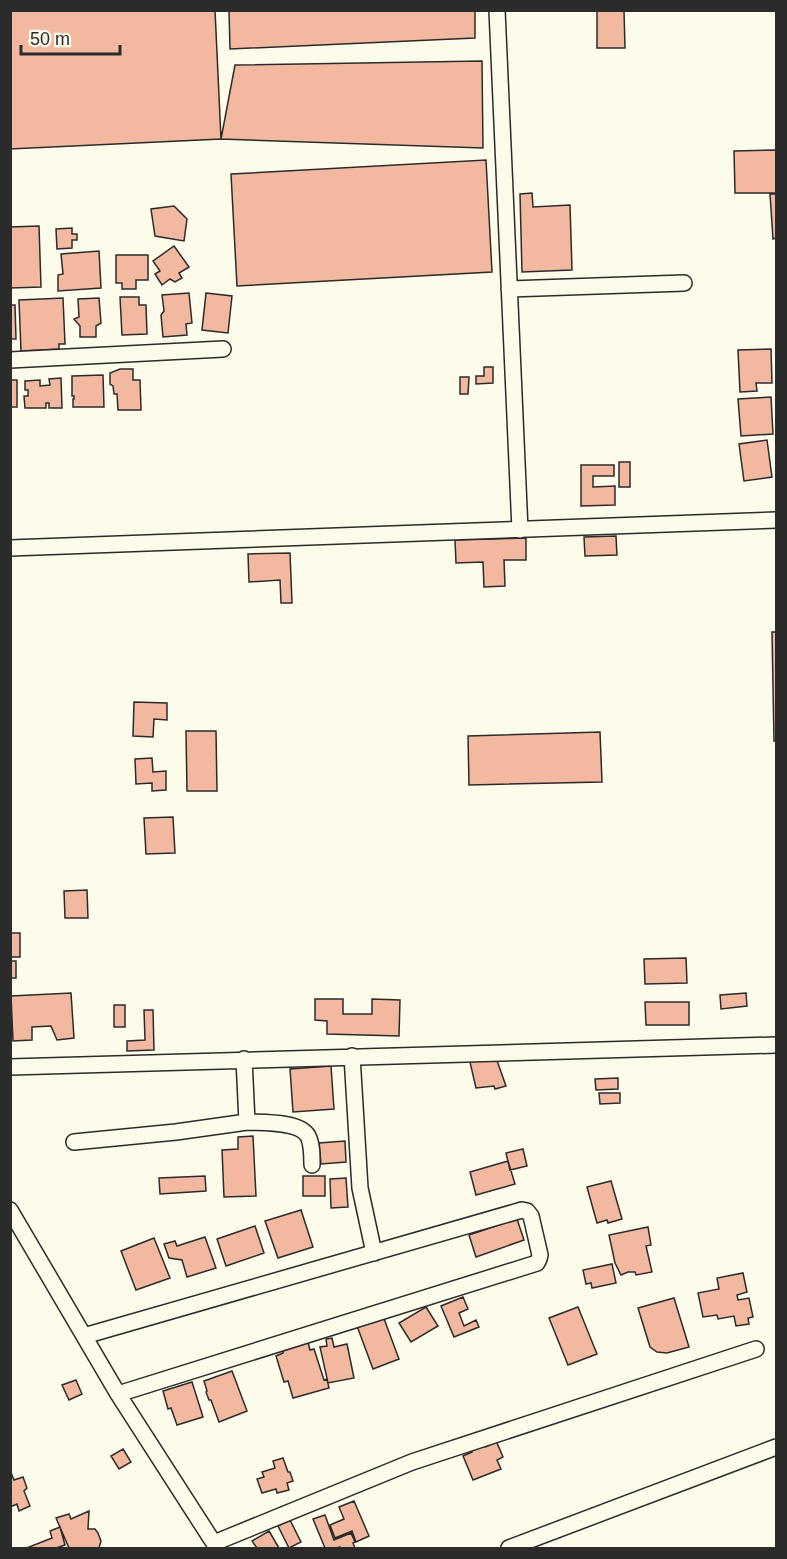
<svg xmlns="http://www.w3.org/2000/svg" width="787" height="1559" font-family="Arial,sans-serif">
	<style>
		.building { fill: #f2b8a0; stroke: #2b2b2b; stroke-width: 1.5 }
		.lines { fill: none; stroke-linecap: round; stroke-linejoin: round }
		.minor-casing { stroke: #2b2b2b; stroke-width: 18 }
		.minor { stroke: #fdfbea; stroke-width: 15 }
	</style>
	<rect width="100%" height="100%" fill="#fdfbea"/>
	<path class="building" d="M10,10H215L221,139L10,149Z
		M229,10H475V38L230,49Z
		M597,10H624L625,48H597Z
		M482,61L483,148L221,139L235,65Z
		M776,150V193H735L734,151Z
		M486,160L492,272L237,286L231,174Z
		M532,193L533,207L570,205L572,270L522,272L520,194Z
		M770,194H776V238L773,239Z
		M174,206L187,219L184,241L155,236L151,209Z
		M39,226L41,287L10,288V227Z
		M72,228V234H77V240H72V248L57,249L56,229Z
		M174,246L189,267L179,273L182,278L175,282L170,279L162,285L155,274L160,271L153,261Z
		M99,251L101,288L58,291V275L63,274L61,254Z
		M116,255H148V280H136V289H122V283H116Z
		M189,293L192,323L186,324L187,335L163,337L161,315L164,311L162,295Z
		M206,293L232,296L228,333L202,330Z
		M120,297H139V305H146L147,334L122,335Z
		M63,298L65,344H59V349L21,351L19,300Z
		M99,298L101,323L96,326V337H80V326L74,319L79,317L78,299Z
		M10,305H15L16,339H10Z
		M771,349L772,383H756L757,391L740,392L738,350Z
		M484,367H493V383L476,384V376H484Z
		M120,369H133V380H140L141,410H118L117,394H114L113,386L110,384V373Z
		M103,375L104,407H73V399H74V396H72V376Z
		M460,377H469L468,394H460Z
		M61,378L62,408H49V403H46V408H25L24,396H28V390H25V381L40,380V386L50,385L49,379Z
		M10,380H17V407H11L10,409Z
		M771,397L773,434L741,436L738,399Z
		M767,440L772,477L744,481L739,444Z
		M619,462H630V487H619Z
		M581,465H614V476H593V487L615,486V505L581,506Z
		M616,536L617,555L585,556L584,537Z
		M526,538V560H504L505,586L484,587L483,562L456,563L455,540Z
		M290,553L292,603H281L280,580L249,582L248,554Z
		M772,632H776V741H774Z
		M134,702L167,703V720L154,719L153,737L133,736Z
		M186,731H216L217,791H187Z
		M600,732L602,782L469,785L468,736Z
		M152,758L153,772L166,771V790L152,791V783L136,784L135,759Z
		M173,817L175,853L146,854L144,818Z
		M87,890L88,918H65L64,891Z
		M10,933H20V957H10Z
		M686,958L687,983L645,984L644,959Z
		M10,961H16V978H10Z
		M71,993L74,1038L57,1040L51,1026L32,1027V1040L13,1041L11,996Z
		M746,993L747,1006L721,1009L720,995Z
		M315,999H343V1014H372V999L400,1000L399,1036L327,1034V1021L315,1020Z
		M645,1002H689V1025H646Z
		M114,1005H125V1027H114Z
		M144,1010H153L154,1050L127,1051V1041L145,1040Z
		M495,1055L506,1086L495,1089L494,1086L476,1088L469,1058Z
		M331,1066L334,1109L293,1112L290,1069Z
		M618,1078V1089L596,1090L595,1079Z
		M599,1093H620V1103L600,1104Z
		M253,1136L256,1196L224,1197L222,1150L238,1149V1137Z
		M345,1141L346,1162L321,1164L319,1143Z
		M523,1149L527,1166L510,1170L506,1153Z
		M508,1161L515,1184L476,1195L470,1172Z
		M205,1176L206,1191L160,1194L159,1178Z
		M303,1176H325V1196H303Z
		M346,1178L348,1207L331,1208L330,1179Z
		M611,1181L622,1219L608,1223L607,1220L597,1223L587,1187Z
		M301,1210L313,1247L278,1258L265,1221Z
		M517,1219L524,1240L476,1257L469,1235Z
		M255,1226L264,1253L226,1266L217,1239Z
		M648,1227L651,1245L646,1246L652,1272L636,1275L635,1272H628L621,1275L615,1263L609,1235Z
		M205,1237L216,1268L187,1277L182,1260L169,1258L164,1244L175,1241L177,1246Z
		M154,1238L170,1278L136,1290L121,1251Z
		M612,1264L616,1283L592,1288L591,1283L586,1284L583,1270Z
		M743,1273L747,1292L737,1295L738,1300L749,1298L753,1317L748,1318L749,1324L736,1326L734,1316L718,1319L717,1315L703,1317L698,1293L719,1289L717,1278Z
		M463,1297L468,1309L459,1313L464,1326L476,1320L479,1327L454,1337L441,1306Z
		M674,1298L689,1347L667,1353L657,1352L650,1347L638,1308Z
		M426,1307L438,1326L411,1342L399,1323Z
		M578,1307L597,1354L568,1365L549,1318Z
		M383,1316L399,1359L373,1369L357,1326Z
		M332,1338L334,1347L347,1344L354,1378L328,1383L320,1347L327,1346L326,1339Z
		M308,1342L310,1350L314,1349L324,1380L327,1379L329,1388L293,1398L288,1381L284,1382L276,1356L283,1353V1349Z
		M232,1371L247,1411L219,1422L211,1400H209L206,1392L207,1391L204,1381Z
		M76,1380L82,1394L69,1400L62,1385Z
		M192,1382L203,1417L177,1425L171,1408L168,1409L163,1391Z
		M494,1436L503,1457L497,1460L501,1469L473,1480L463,1456L472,1452L470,1447L483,1442L485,1447L490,1445L487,1438Z
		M123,1449L131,1462L119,1469L111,1456Z
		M283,1458L288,1472H290L293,1481L287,1483L289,1490L277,1493L276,1489L262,1493L257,1479L264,1477L262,1472L275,1468L273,1461Z
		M10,1470L14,1480L23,1477L27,1488L24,1491L30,1506L19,1511L17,1504L10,1507Z
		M354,1501L369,1536L356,1542L352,1531L335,1538L330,1525L344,1519L339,1507Z
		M89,1511L88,1529H95L98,1533L101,1541L99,1548H69L56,1518L69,1514L71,1519Z
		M325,1515L334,1540L351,1533L355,1542L353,1543L355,1548H341L340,1547L335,1548H325L313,1519Z
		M290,1520L301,1542L289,1548L278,1526Z
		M60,1527L65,1545L56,1548H30L29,1547L52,1538L50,1531Z
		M269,1531L279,1548H257L252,1541Z"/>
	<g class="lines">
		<defs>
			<path id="minor" d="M497,10L520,530
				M509,289L684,283
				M10,360L223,349
				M10,548L776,520
				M352,1056L360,1188L374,1253
				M10,1067L776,1045
				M247,1122C263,1123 299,1121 308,1136C312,1144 312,1155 312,1165
				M74,1142L176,1132L247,1122L244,1059
				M10,1210L118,1394L217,1548
				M84,1336L522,1210L527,1211L531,1216L540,1255L539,1259L537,1263L118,1394
				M214,1543L412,1462L756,1349
				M509,1548L776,1447"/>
		</defs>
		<use href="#minor" class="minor-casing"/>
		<use href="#minor" class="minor"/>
	</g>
	<rect width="787" height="1559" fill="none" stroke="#2b2b2b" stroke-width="24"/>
	<path d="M21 45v9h99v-9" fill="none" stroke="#2b2b2b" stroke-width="3"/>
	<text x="30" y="45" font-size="18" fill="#2b2b2b" stroke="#fdfbea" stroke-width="4.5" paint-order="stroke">50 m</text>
</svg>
